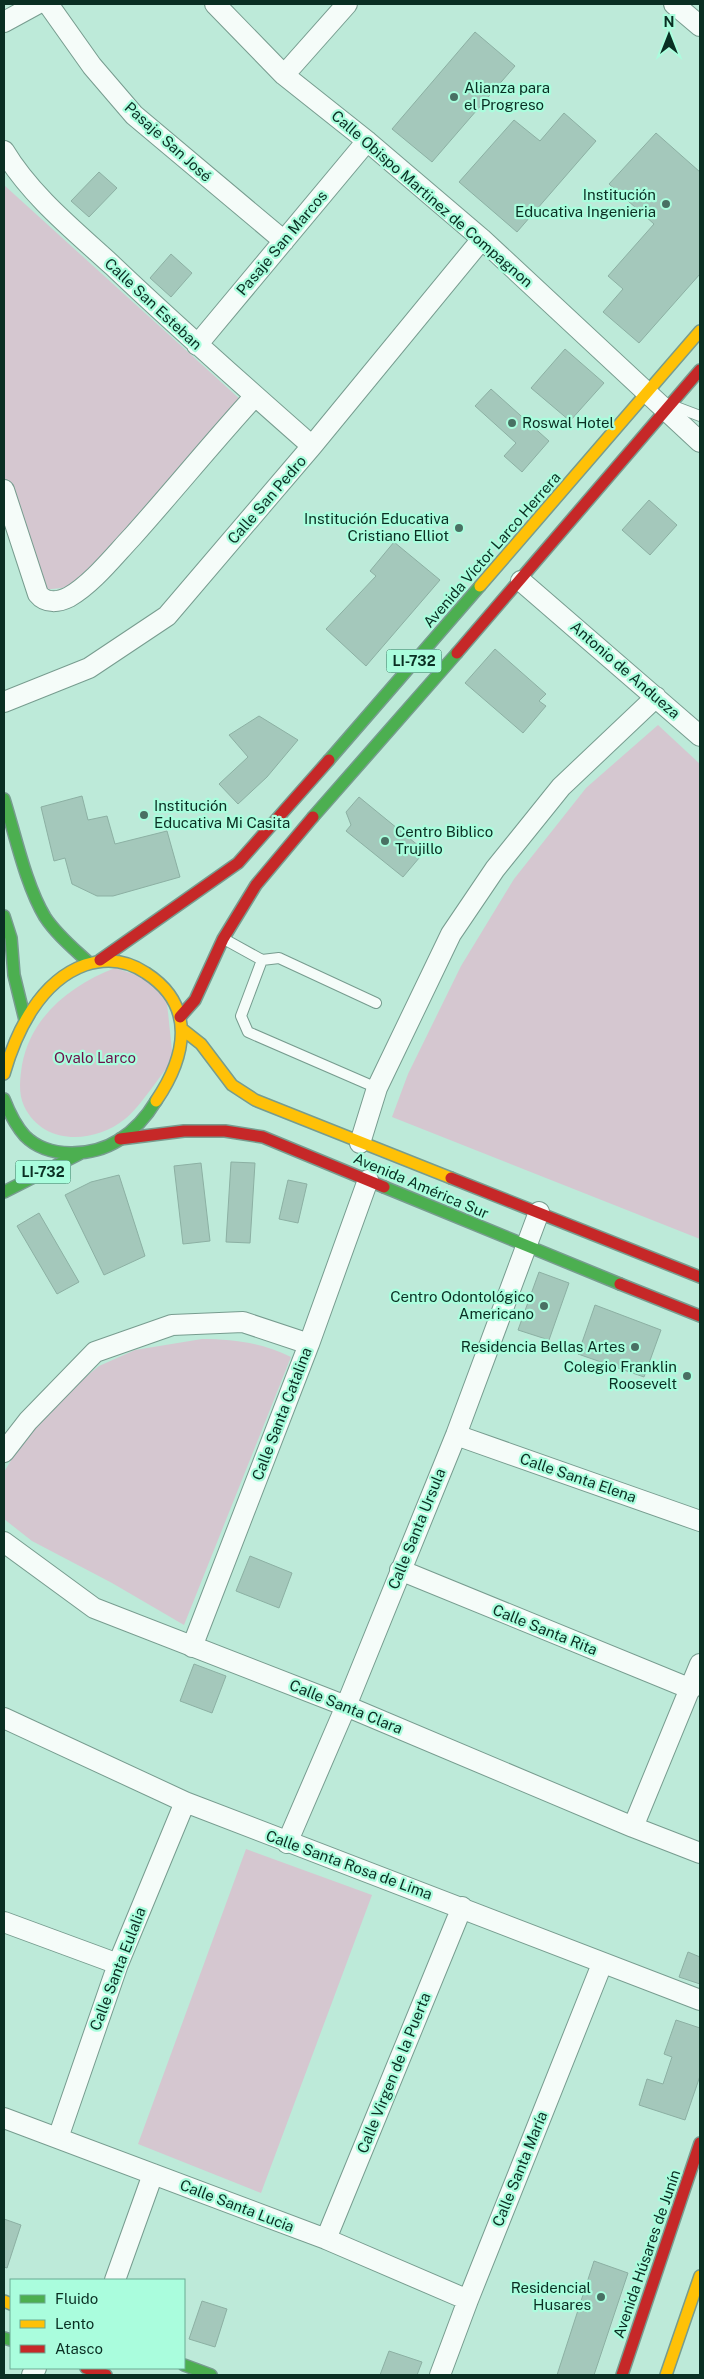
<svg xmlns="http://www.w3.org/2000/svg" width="704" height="2379" font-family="'Public Sans',sans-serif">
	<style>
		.green { fill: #d5c7d0 }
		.building { fill: #a4c8bb; stroke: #8cb0a3 }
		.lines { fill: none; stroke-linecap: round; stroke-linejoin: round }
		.lane-casing { stroke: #779c8f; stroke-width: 12 }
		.street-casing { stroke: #779c8f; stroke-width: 22 }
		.fast-casing { stroke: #779c8f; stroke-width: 14 }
		.slow-casing { stroke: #779c8f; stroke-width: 14 }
		.jam-casing { stroke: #779c8f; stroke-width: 14 }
		.lane { stroke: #f5fcf9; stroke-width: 10 }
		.street { stroke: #f5fcf9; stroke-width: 20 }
		.fast { stroke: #4caf50; stroke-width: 11 }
		.slow { stroke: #ffc107; stroke-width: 11 }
		.jam { stroke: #c62828; stroke-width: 11 }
		.poi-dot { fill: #497063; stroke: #aafddd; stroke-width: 2 }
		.labels { text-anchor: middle; stroke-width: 4.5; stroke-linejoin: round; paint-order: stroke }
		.shield { fill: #aafddd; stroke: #3a6d5b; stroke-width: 1 }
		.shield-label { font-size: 14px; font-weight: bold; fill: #0a2f23 }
		.poi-label { font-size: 15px; fill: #0a2f23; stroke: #aafddd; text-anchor: end }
		.street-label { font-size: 15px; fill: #0a2f23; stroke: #aafddd }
		.park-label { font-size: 15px; fill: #6d0e4a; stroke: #aafddd }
	</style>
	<rect width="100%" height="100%" fill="#bdead9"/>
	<path class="green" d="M4,185L242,401L83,580L62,588L41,590L4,479Z
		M658,725L700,764V1239L392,1117L408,1074L461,966L514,879L586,788Z
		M115,968L165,984L173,1060C159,1077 141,1106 125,1119C94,1144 43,1146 24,1106C18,1093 20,1078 22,1065C31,1016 71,985 115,968Z
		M202,1339C234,1339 262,1343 291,1357L184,1625L112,1583L32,1541L4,1519V1472L38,1416L99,1366L135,1350Z
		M246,1849L372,1895L261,2193L138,2144Z"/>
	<path class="building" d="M475,32L515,66L432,162L392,129Z
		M564,113L596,141L517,232L459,182L514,120L540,141Z
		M656,133L700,172V274L639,343L603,312L623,289L608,276L654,224L609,184Z
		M99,172L117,188L89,217L71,201Z
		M171,254L192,273L171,297L150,278Z
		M565,349L604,383L570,421L531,388Z
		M491,389L549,441L522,472L504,456L516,443L475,406Z
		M649,500L677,525L650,555L622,530Z
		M394,542L440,580L366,666L326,629L376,576L370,571Z
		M495,649L546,694L539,701L546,706L523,733L465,683Z
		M259,716L298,740L267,777L238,804L219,784L248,757L229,735Z
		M82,796L88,820L107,816L115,844L167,831L180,877L113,896H97L72,884L65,858L54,861L41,807Z
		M359,797L425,851L403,877L346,831L351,825L346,812Z
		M231,1162L255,1163L250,1243L226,1242Z
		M201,1163L210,1241L183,1244L174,1166Z
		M119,1175L145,1256L104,1275L65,1195L91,1182Z
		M288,1180L307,1184L298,1223L279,1219Z
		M39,1213L79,1282L57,1294L17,1226Z
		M539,1272L569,1283L549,1340L518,1330Z
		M595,1305L661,1330L644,1377L578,1354Z
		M250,1556L292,1573L279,1608L236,1591Z
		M194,1664L226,1676L212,1713L180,1701Z
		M688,1952L700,1957V1984L679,1977Z
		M676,2020L700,2028V2076L685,2120L639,2105L647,2079L663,2084L672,2057L664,2054Z
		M4,2219L21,2225L7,2268L4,2267Z
		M594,2261L628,2273L594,2375H557Z
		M202,2301L227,2309L215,2347L189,2339Z
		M389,2351L422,2362L417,2375H380Z"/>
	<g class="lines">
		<defs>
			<path id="lane" d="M671,405L700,416
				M224,939L262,960
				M376,1003L279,958L262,960L241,1016L248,1032L377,1088"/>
			<path id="street" d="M48,4L92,66L134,115L284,241
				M215,4L284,75L367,141L482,239L700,442
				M674,4L700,26
				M4,22L37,4
				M284,75L347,4
				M4,151C31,196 75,231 113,266C178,328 245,387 312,446
				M197,345L367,141
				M4,490L38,594C46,604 59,602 69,597C92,584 114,556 132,537C174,490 213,442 255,396
				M521,581L700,736
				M4,702L89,668L167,616L312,446L482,239
				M360,1143L377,1088L451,934L495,869L561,787L656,697
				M456,1435L700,1521
				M4,1452L28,1421L95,1352L172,1325L243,1322L309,1344
				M4,1542L94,1608L346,1706L633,1827L700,1853
				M400,1570L691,1689
				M192,1647L309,1344L368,1180
				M4,1718L185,1802L700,2000
				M633,1827L700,1664
				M287,1843L346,1706L456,1435L539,1212
				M4,1922L118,1964
				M4,2118L326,2239L468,2300
				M58,2138L118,1964L185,1802
				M326,2239L462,1907
				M115,2280L153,2174
				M32,2375L36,2368
				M440,2375L468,2300L602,1964"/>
			<path id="fast" d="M329,760L480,586
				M4,799C15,834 26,886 45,917C56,934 73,948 88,962
				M313,817L457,653
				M4,916L11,938L14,975L25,1020
				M4,1099C9,1112 15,1125 25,1136C48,1159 92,1157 119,1140C133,1131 147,1116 156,1101
				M384,1187L620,1284
				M4,1192L81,1153
				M4,2338L11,2340
				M184,2365L211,2375"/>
			<path id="slow" d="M480,586L700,331
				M182,1029L201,1044L232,1085L255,1100L451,1178
				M4,1074C16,1032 40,981 85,965C106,958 127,960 146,973C197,1006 186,1057 156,1101
				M4,2301L11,2304
				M666,2375L700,2276"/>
			<path id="jam" d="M457,653L700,370
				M100,960L238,863L329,760
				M180,1017L195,1000L223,939L256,885L313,817
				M120,1139L184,1131H225L263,1137L384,1187
				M451,1178L700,1277
				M620,1284L700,1316
				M86,2368L106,2375
				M622,2375L700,2143"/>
		</defs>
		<use href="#lane" class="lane-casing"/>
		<use href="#street" class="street-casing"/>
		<use href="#fast" class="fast-casing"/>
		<use href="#slow" class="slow-casing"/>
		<use href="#jam" class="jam-casing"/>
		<use href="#lane" class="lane"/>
		<use href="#street" class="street"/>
		<use href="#fast" class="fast"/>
		<use href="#slow" class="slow"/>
		<use href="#jam" class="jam"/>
	</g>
	<g class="poi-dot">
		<circle cx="454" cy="97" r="5"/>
		<circle cx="666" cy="204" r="5"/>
		<circle cx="512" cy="423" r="5"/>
		<circle cx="459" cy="528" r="5"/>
		<circle cx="144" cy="815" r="5"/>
		<circle cx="385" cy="841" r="5"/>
		<circle cx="544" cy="1306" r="5"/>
		<circle cx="635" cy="1347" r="5"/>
		<circle cx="687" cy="1376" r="5"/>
		<circle cx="601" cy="2297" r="5"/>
	</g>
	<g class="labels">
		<g class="shield">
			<rect x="386.5" y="649.5" width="55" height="23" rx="4"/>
			<rect x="15.5" y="1160.5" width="55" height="23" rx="4"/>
		</g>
		<g class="shield-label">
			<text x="414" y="666">LI-732</text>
			<text x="43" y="1177">LI-732</text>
		</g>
		<g class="poi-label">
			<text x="464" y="93" text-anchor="start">Alianza para<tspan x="464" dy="17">el Progreso</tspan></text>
			<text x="656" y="200">Institución<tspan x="656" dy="17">Educativa Ingenieria</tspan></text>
			<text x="522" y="428" text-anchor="start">Roswal Hotel</text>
			<text x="449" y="524">Institución Educativa<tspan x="449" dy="17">Cristiano Elliot</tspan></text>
			<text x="154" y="811" text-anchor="start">Institución<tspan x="154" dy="17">Educativa Mi Casita</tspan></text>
			<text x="395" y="837" text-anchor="start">Centro Biblico<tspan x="395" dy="17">Trujillo</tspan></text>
			<text x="534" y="1302">Centro Odontológico<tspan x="534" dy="17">Americano</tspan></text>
			<text x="625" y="1352">Residencia Bellas Artes</text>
			<text x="677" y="1372">Colegio Franklin<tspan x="677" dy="17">Roosevelt</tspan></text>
			<text x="591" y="2293">Residencial<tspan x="591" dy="17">Husares</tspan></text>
		</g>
		<g class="street-label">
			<text transform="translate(168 142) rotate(42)" y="5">Pasaje San José</text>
			<text transform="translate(432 199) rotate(41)" y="5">Calle Obispo Martinez de Compagnon</text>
			<text transform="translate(282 243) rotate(-50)" y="5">Pasaje San Marcos</text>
			<text transform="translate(153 304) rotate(43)" y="5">Calle San Esteban</text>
			<text transform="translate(267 500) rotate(-49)" y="5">Calle San Pedro</text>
			<text transform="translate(492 550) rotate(-49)" y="5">Avenida Víctor Larco Herrera</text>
			<text transform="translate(625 670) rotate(41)" y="5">Antonio de Andueza</text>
			<text transform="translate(421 1186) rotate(23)" y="5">Avenida América Sur</text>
			<text transform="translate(282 1414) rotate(-69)" y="5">Calle Santa Catalina</text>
			<text transform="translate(578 1478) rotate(19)" y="5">Calle Santa Elena</text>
			<text transform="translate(417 1529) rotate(-68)" y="5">Calle Santa Ursula</text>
			<text transform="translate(545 1630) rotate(22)" y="5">Calle Santa Rita</text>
			<text transform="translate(346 1707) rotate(22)" y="5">Calle Santa Clara</text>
			<text transform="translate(349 1865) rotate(20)" y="5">Calle Santa Rosa de Lima</text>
			<text transform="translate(118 1969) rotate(-69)" y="5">Calle Santa Eulalia</text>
			<text transform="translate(394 2073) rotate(-68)" y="5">Calle Virgen de la Puerta</text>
			<text transform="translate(520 2169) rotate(-68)" y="5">Calle Santa María</text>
			<text transform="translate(237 2206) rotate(21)" y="5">Calle Santa Lucia</text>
			<text transform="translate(647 2254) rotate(-71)" y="5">Avenida Húsares de Junín</text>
		</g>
		<g class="park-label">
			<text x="95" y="1063">Ovalo Larco</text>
		</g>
	</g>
	<rect width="704" height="2379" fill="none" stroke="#0a2f23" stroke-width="10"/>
	<rect x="10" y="2279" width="175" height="90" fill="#aafddd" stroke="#6aab93"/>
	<rect x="20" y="2295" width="25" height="8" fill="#4caf50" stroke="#6aab93"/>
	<text x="55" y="2304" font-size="15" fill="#0a2f23">Fluido</text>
	<rect x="20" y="2320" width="25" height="8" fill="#ffc107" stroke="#6aab93"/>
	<text x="55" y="2329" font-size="15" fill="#0a2f23">Lento</text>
	<rect x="20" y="2345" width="25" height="8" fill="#c62828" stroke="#6aab93"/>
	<text x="55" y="2354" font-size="15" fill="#0a2f23">Atasco</text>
	<g transform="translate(669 35)" stroke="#aafddd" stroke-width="4" paint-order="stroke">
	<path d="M0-4L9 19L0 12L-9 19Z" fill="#0a2f23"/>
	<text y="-8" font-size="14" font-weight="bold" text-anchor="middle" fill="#0a2f23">N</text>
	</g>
</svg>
